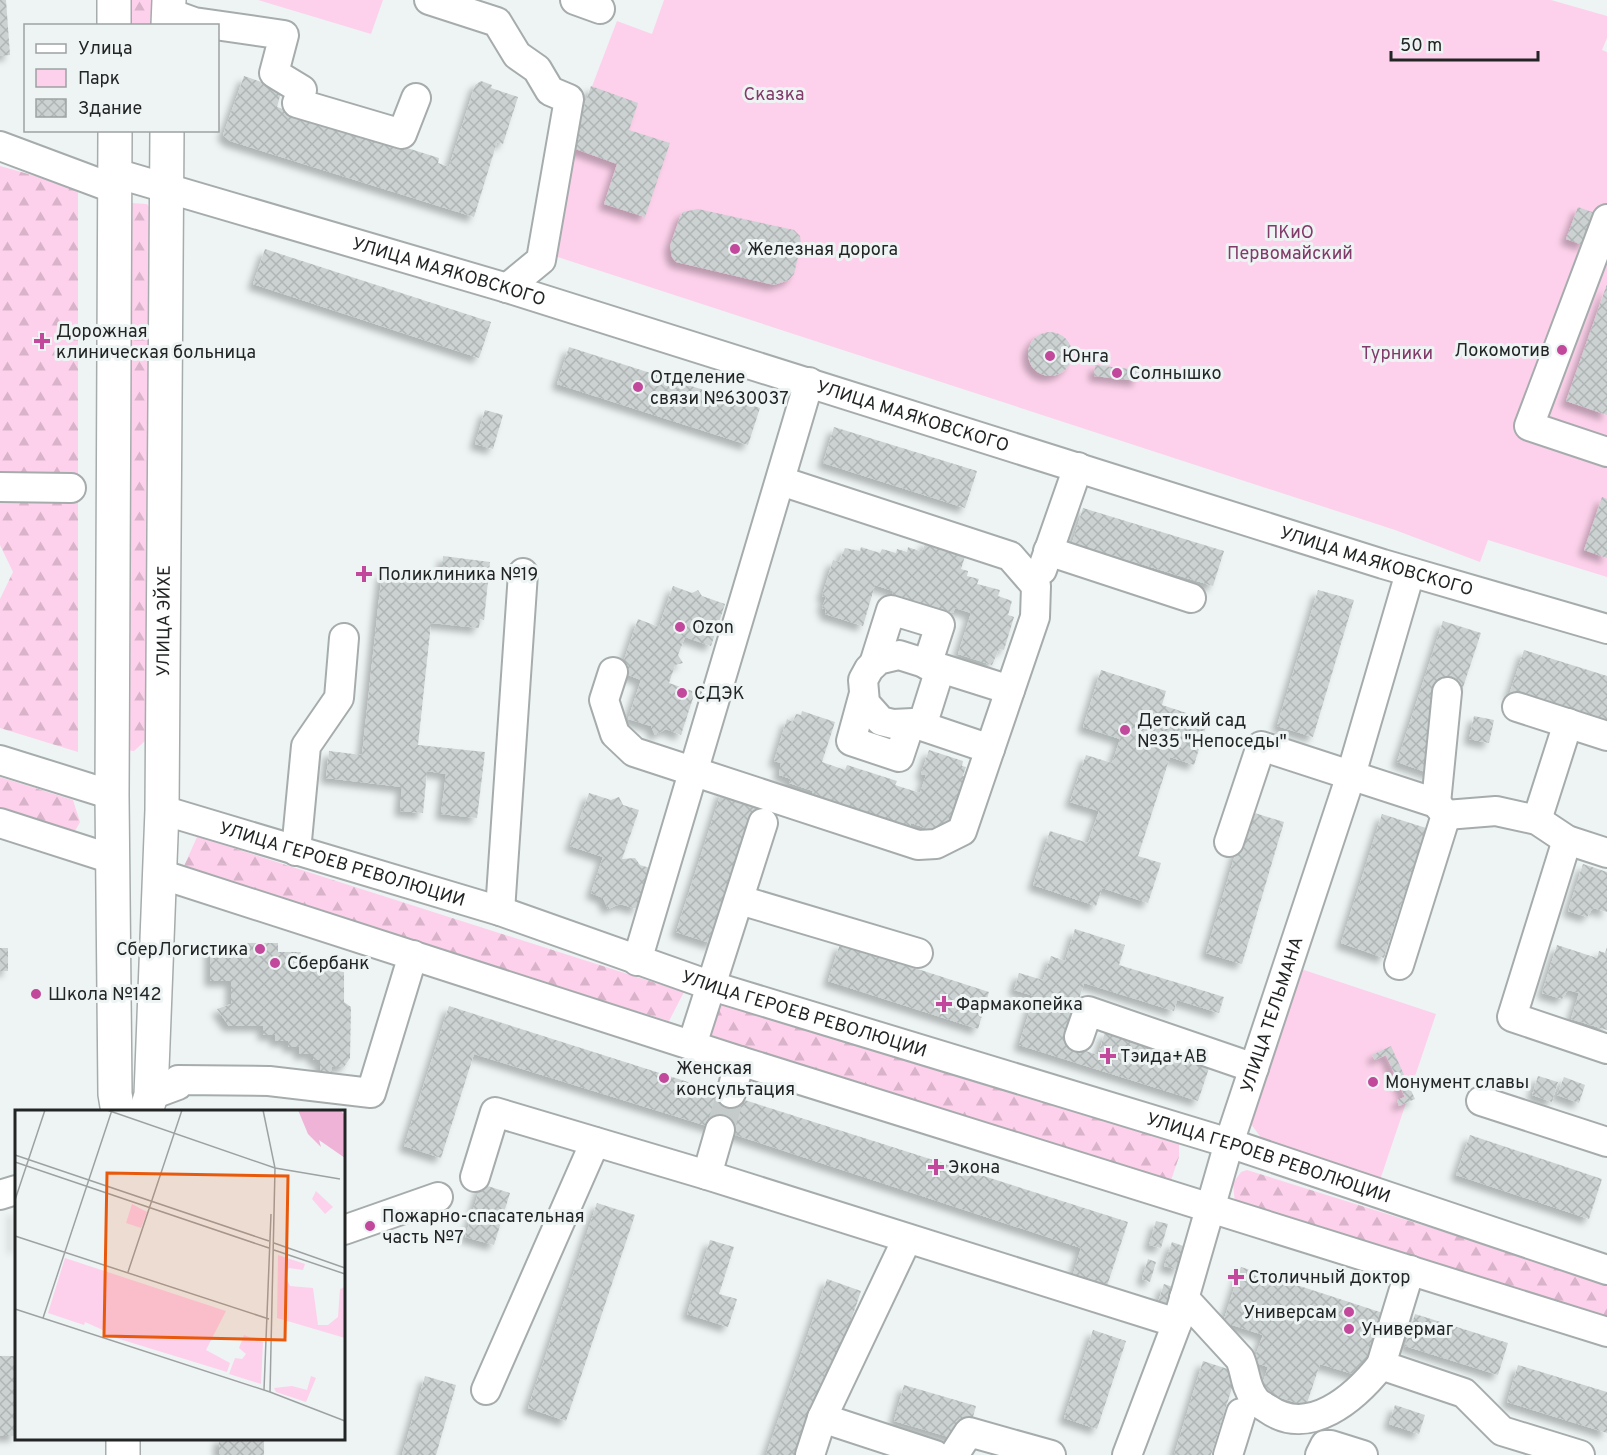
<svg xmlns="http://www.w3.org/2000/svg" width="1607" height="1455" font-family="Overpass,sans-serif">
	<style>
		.green { fill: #fdd1eb }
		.forest { fill: url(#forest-firs) }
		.building { fill: url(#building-cross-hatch); filter: url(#shadow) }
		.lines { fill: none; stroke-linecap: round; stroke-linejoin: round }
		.minor-tunnel { stroke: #c5cbcb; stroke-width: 28; stroke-dasharray: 28 14; stroke-linecap: butt }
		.minor-casing { stroke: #a6acac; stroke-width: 32 }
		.major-casing { stroke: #a6acac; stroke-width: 36 }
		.minor { stroke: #fff; stroke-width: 28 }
		.major { stroke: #fff; stroke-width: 33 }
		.poi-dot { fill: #c1489b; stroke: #eef4f4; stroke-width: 2 }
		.labels { text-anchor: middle; stroke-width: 6; stroke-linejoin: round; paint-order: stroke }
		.park-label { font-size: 18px; fill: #813a69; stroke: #eef4f4 }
		.poi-label { font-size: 18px; fill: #232525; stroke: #eef4f4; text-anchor: start }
		.street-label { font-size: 18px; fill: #232525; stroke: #eef4f4 }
		.inset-road { fill: none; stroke: #9da1a1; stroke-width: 1.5 }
		.view { fill: #e8590c; fill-opacity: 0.15; stroke: #e8590c; stroke-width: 3 }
		.inset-edge { fill: none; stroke: #232525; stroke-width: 3 }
	</style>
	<defs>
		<pattern id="forest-firs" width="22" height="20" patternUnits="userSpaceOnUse" patternTransform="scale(1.5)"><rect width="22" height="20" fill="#fdd1eb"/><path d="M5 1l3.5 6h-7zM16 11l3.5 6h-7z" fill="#d9b3c9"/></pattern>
		<pattern id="building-cross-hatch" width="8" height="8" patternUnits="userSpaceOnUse" patternTransform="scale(1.5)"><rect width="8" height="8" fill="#ccd2d2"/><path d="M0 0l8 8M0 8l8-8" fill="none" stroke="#afb4b4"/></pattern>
		<filter id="shadow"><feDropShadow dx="-5.5" dy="5.5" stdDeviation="3" flood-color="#0004"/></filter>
	</defs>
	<rect width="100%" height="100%" fill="#eef4f4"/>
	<path class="green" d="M258,0H383L371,34Z
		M664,0H1551L1607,16V38L1602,50L1607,52V577L1488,540L1480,562L1395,530L530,248L617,21L652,34Z
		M1295,967L1436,1014L1380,1180L1262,1139L1245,1116Z"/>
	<path class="forest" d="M125,0H158L157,25L124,26Z
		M0,166L78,188V752L0,728V599L13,572L0,545Z
		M131,203L147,204L156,217L145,741L134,751L122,750L120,209Z
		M0,777L73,800L80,822L71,838L0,814Z
		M197,837L205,839L684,992L669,1021L192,876L184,866Z
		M722,1001L1179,1143V1157L1169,1186L708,1040L714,1007Z
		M1247,1170L1607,1283V1326L1235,1204L1233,1183L1241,1172Z"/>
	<path class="building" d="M0,0H6L10,55L0,56Z
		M244,76L282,89L277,107L439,158L438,163L449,167L475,85L481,81L492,85L491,88L518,97L503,144L497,142L474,217L230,141L223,135Z
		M591,86L638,103L629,130L670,143L645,217L604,204L617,164L570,147Z
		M1578,207L1595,213L1583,245L1566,239Z
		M698,209L794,230L800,236L801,244L794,274L789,280L774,285L676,262L672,257L670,246L680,217L683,212Z
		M265,249L491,322L479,358L253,284Z
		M1607,284V415L1566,401Z
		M1028 354a22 22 0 1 1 44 0a22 22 0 1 1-44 0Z
		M569,347L760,408L748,445L557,384Z
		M1095,365L1139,370L1138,381L1094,376Z
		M485,410L503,415L493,449L475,444Z
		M834,427L977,471L965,508L823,463Z
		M1602,497L1607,499V558L1584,550Z
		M1083,508L1224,551L1213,586L1072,543Z
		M926,541L966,553L961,569L968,571L967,576L979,579L977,584L1000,590L998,596L1012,601L1008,615L1014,617L1004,650L999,649L992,665L958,654L971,613L955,608L953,613L892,594L893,591L875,585L863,626L825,614L826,609L822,608L826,597L822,596L833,560L839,562L845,548L860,551L861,547L880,553L882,549L896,553L897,549L907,552L908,547L922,552Z
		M443,556L490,562L484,620L480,619L479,628L431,623L418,745L485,752L477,818L441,814L446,774L427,771L423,813L400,811L402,787L326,778L329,751L362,755L382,572L441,578Z
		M673,586L692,593L698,590L702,596L725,604L711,646L685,637L678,655L683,663L675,665L669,683L695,692L681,735L666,729L655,735L651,726L628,719L641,680L620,672L638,619L659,627Z
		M1318,590L1354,600L1313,737L1277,726Z
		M1443,621L1481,633L1434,775L1397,762Z
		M1524,650L1607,676V727L1509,695Z
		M1101,670L1166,691L1162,705L1208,720L1194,765L1170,757L1138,856L1161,863L1148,903L1102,888L1096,906L1033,885L1050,831L1088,843L1099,811L1070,802L1086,755L1112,763L1120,739L1083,727Z
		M802,711L835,722L822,762L845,770L847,765L897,781L895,785L920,793L926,775L921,774L929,750L963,761L962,766L966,767L963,776L968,778L947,830L936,826L934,831L911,823L910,826L898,823L895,830L822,803L824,798L812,795L813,791L789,783L791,779L779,775L781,763L774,761L787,719L793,722L796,714L801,715Z
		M1474,716L1494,720L1489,743L1469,739Z
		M722,790L758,802L713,944L676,932Z
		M589,793L611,800L619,797L623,805L639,810L622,859L635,858L640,865L650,868L637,909L620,904L608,909L603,898L591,893L603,857L570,846Z
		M1248,811L1284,822L1242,964L1206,953Z
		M1382,814L1426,828L1384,958L1341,943Z
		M1583,864L1607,872V912L1593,908L1587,917L1568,911Z
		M1075,929L1125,945L1119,965L1224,997L1219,1013L1177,1000L1174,1011L1084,983L1065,1044L1098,1055L1105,1032L1210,1065L1198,1101L1019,1045L1034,996L1014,990L1019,973L1043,980L1051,956L1065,961Z
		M210,943H278V952H301V959H326V967H344V1002L351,1007L350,1058L344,1067H332V1073H320V1060H313V1054H299V1047H288V1041H275V1035H263V1026H229L217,1009L231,1004V981H210Z
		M840,944L989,992L978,1029L828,981Z
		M1557,945L1597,958L1599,951L1605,953L1607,947V1030L1571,1019L1579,993L1568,990L1562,999L1542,993Z
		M0,948H8V971H0Z
		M449,1006L1128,1222L1106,1289L1072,1278L1081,1248L720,1130L474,1054L441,1158L404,1146Z
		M1391,1046L1415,1099L1399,1106L1397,1100L1405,1097L1386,1055L1375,1060L1372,1055Z
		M1538,1076L1558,1082L1552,1102L1532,1095Z
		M1564,1077L1585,1085L1579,1103L1557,1095Z
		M1470,1135L1602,1179L1589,1219L1456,1175Z
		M481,1184L510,1193L494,1245L465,1237Z
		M597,1203L635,1215L566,1421L528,1408Z
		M14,1210H16V1248H14Z
		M1156,1221L1168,1224L1161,1248L1149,1245Z
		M710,1240L734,1247L719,1294L737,1299L728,1327L687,1314Z
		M1172,1242L1186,1247L1178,1270L1164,1266Z
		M1148,1259L1156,1262L1150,1282L1142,1279Z
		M1241,1267L1386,1314L1366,1378L1320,1364L1306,1406L1260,1391L1268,1367L1253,1362L1263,1335L1223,1322Z
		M827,1279L861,1291L805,1455H766Z
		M1164,1284L1173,1287L1164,1314L1155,1311Z
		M1415,1314L1508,1343L1498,1375L1405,1346Z
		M1093,1330L1126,1341L1097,1429L1064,1418Z
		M0,1356H16V1436H0Z
		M1203,1361L1237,1372L1211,1455H1174Z
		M1518,1365L1607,1392V1433L1507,1402Z
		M425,1376L456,1385L436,1455H402Z
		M904,1385L976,1406L966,1442L894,1421Z
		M1395,1405L1425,1415L1419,1434L1389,1424Z
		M219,1438H264V1455H219Z"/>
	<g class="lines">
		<path class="minor-tunnel" d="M720,1130L731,1093"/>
		<defs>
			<g id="minor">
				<path d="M429,0L497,22L517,55L537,69L550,91L569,99L541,260L507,288"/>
				<path d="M575,0L600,9"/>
				<path d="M169,13L194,22L284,35L274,73L302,90L297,103L402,134L416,98"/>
				<path d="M0,146L115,189"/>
				<path id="s1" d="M115,173L507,288L1383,564L1607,629"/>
				<path d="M1607,219L1529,426L1607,452"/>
				<path d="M0,487L71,488"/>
				<path d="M1048,551L1191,598"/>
				<path d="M1042,570L1078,467"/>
				<path d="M874,664L891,610L940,625L927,665"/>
				<path d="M613,672L604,700L615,734L634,752L918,845L936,844L962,831L1035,617L1036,586L1010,556L781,481"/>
				<path d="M863,697L851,741L899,757L910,724"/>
				<path d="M1517,707L1607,736"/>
				<path d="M922,726L940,669"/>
				<path d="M990,749L913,723L893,724L881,721L865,703L863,680L869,669L878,660L899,655L1010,690"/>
				<path d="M0,760L112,795"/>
				<path d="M1436,803L1447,692"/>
				<path id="s2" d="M162,810L500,911L712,986L1229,1143L1607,1270"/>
				<path d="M1446,815L1496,811L1537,820L1567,840L1607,853"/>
				<path d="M1537,820L1568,723"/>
				<path d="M0,823L112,859"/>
				<path d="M1567,840L1512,1017L1607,1049"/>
				<path d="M1229,842L1261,746L1436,803L1446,815L1399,965"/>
				<path d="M296,851L306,746L339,698L344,638"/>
				<path d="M160,874L740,1061L1607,1332"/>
				<path d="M740,900L918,953"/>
				<path d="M500,911L523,573"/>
				<path d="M637,961L809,382"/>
				<path d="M1079,1037L1088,1011L1254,1068"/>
				<path d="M692,1045L763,823"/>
				<path d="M731,1093L740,1061"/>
				<path d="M151,1095L178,1085V1080L269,1081L371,1093L413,955"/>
				<path d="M1481,1101L1607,1142"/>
				<path d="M707,1175L720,1130"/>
				<path d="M475,1177L495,1112L707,1175L1177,1323"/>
				<path d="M0,1195L16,1190"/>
				<path d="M344,1230L438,1197"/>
				<path d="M1410,1270L1381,1365L1464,1393L1502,1431L1580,1455"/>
				<path d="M1184,1298L1240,1359C1246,1373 1245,1386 1254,1398C1257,1403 1263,1406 1268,1409C1309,1438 1355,1398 1381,1365"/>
				<path d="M486,1390L595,1142"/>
				<path d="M822,1418L935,1455"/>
				<path d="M810,1455L822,1418L907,1239"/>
				<path d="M954,1455L969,1432L1051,1455"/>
				<path id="s3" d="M1127,1455L1177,1323L1229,1143L1351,775L1410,573"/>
				<path d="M1228,1455L1241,1413"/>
				<path d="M1320,1455L1325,1445H1331L1363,1455"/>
			</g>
			<g id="major">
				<path d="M114,0V26"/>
				<path d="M168,26L169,0"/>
				<path d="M115,130L112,795L115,1094L118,1112"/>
				<path id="s4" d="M146,1112L151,1095L162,810L167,130"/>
				<path d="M123,1455V1438"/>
			</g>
		</defs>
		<use href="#minor" class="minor-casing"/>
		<use href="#major" class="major-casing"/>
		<use href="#minor" class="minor"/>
		<use href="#major" class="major"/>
	</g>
	<g class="poi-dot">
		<circle cx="735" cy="249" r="6"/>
		<path d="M39 332h6v6h6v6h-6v6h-6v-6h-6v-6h6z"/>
		<circle cx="1562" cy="350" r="6"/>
		<circle cx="1050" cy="356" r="6"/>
		<circle cx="1117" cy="373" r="6"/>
		<circle cx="638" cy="387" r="6"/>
		<path d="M361 565h6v6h6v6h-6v6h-6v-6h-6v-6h6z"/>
		<circle cx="680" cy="627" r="6"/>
		<circle cx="682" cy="693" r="6"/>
		<circle cx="1125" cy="730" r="6"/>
		<circle cx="260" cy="949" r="6"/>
		<circle cx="275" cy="963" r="6"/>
		<circle cx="36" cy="994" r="6"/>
		<path d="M941 995h6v6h6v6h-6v6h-6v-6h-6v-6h6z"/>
		<path d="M1105 1047h6v6h6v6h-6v6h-6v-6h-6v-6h6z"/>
		<circle cx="664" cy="1078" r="6"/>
		<circle cx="1373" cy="1082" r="6"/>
		<path d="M933 1158h6v6h6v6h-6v6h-6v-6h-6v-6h6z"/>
		<circle cx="370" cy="1226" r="6"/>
		<path d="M1233 1268h6v6h6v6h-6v6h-6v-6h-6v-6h6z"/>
		<circle cx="1349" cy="1312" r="6"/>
		<circle cx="1349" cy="1329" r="6"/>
	</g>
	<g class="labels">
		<g class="park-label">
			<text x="774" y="100">Сказка</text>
			<text x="1290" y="238">ПКиО<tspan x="1290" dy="21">Первомайский</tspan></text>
			<text x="1397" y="359">Турники</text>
		</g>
		<g class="poi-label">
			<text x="747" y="255">Железная дорога</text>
			<text x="56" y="337">Дорожная<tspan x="56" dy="21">клиническая больница</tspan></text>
			<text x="1550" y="356" text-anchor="end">Локомотив</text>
			<text x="1062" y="362">Юнга</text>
			<text x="1129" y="379">Солнышко</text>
			<text x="650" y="383">Отделение<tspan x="650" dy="21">связи №630037</tspan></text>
			<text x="378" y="580">Поликлиника №19</text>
			<text x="692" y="633">Ozon</text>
			<text x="694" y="699">СДЭК</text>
			<text x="1137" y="726">Детский сад<tspan x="1137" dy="21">№35 "Непоседы"</tspan></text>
			<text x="248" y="955" text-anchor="end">СберЛогистика</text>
			<text x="287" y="969">Сбербанк</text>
			<text x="48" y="1000">Школа №142</text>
			<text x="956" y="1010">Фармакопейка</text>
			<text x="1120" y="1062">Тэида+АВ</text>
			<text x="676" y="1074">Женская<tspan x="676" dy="21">консультация</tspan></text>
			<text x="1385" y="1088">Монумент славы</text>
			<text x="948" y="1173">Экона</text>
			<text x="382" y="1222">Пожарно-спасательная<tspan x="382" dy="21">часть №7</tspan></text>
			<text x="1248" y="1283">Столичный доктор</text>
			<text x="1337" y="1318" text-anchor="end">Универсам</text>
			<text x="1361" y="1335">Универмаг</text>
		</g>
		<g class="street-label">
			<text dy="6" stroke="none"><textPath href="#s1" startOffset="348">УЛИЦА МАЯКОВСКОГО</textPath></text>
			<text dy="6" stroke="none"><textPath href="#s1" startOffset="834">УЛИЦА МАЯКОВСКОГО</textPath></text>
			<text dy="6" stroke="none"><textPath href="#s1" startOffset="1320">УЛИЦА МАЯКОВСКОГО</textPath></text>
			<text dy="6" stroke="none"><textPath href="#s4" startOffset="492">УЛИЦА ЭЙХЕ</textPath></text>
			<text dy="6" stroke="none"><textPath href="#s2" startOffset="188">УЛИЦА ГЕРОЕВ РЕВОЛЮЦИИ</textPath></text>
			<text dy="6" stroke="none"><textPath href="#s2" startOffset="674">УЛИЦА ГЕРОЕВ РЕВОЛЮЦИИ</textPath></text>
			<text dy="6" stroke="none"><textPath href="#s3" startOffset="464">УЛИЦА ТЕЛЬМАНА</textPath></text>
			<text dy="6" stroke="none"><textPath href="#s2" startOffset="1160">УЛИЦА ГЕРОЕВ РЕВОЛЮЦИИ</textPath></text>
		</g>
	</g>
	<g transform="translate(15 1110)">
		<rect width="330" height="330" fill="#eef4f4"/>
		<path d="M301,81L318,97L310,104L297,89ZM117,94L132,102L126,118L111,113ZM50,148L211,201L191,240L215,253L212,262L88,224L90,221L70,212L69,215L33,203ZM229,225L248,232L246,274L214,264L220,248L227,249L231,244L224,238Z" fill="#fdd1eb"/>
		<path d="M263,145L290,154L288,160L274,158L270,165L275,176L298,178L303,215H313L323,207L325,179L330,177V228L262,208ZM296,266L301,268L291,292L261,282L259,278L277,276L292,280Z" fill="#fdd1eb"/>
		<path d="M283,0H325L330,5V48L304,30L306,37L293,24Z" fill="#f0b3d8"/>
		<path class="inset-road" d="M92,0L260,58L325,69M248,0L260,58L255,282M0,45L254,131M0,52L254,138M0,90L30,0M0,126L254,209M259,133L330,158M259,140L330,164M113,162L167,0M0,199L255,282L330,311M28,208L97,0M249,280L256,104"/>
		<path class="view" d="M92,63L273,66L270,230L89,226Z"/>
		<rect width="330" height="330" class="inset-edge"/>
	</g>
	<rect x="24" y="24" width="195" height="108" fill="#eef4f4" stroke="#9da1a1" stroke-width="1.5"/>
	<rect x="36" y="44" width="30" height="9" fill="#ffffff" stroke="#9da1a1" stroke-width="1.5"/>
	<text x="78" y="54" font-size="18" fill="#232525">Улица</text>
	<rect x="36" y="69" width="30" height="18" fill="#fdd1eb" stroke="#9da1a1" stroke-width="1.5"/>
	<text x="78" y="84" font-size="18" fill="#232525">Парк</text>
	<rect x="36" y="99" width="30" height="18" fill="url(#building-cross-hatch)" stroke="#9da1a1" stroke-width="1.5"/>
	<text x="78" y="114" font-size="18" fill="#232525">Здание</text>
	<path d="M1391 51v9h147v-9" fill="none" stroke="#232525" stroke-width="3"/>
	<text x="1400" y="51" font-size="18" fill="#232525" stroke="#eef4f4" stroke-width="4.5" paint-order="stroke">50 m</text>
</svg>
